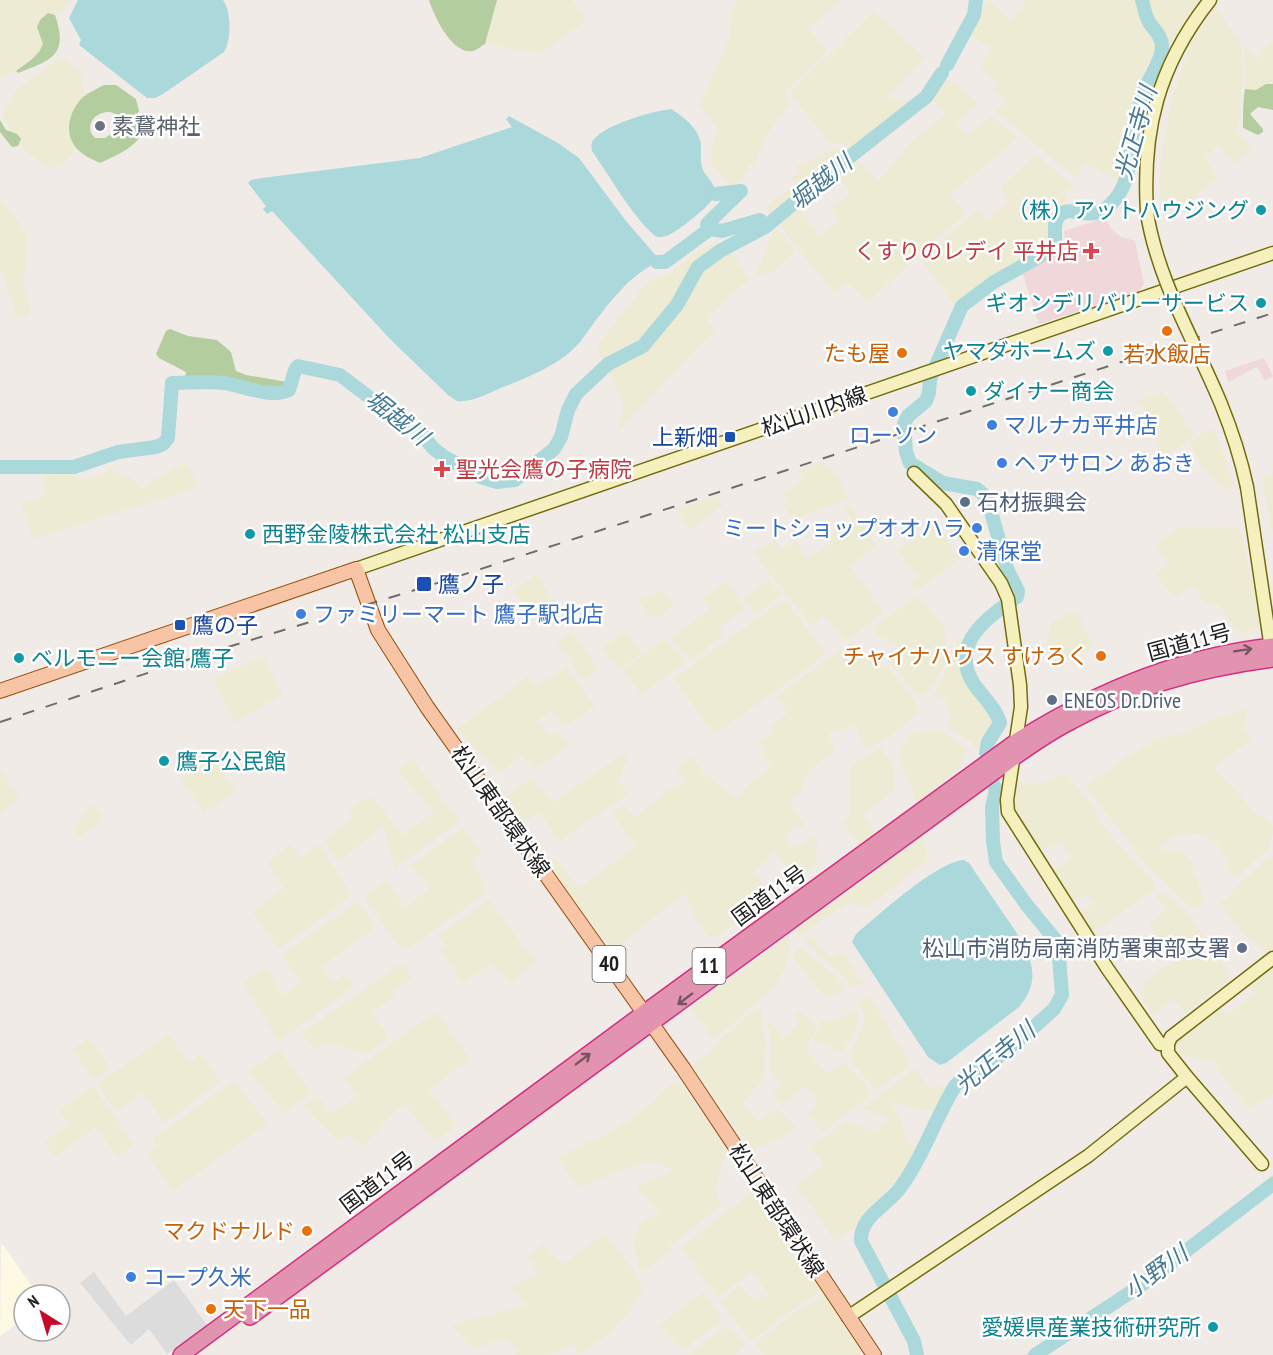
<svg xmlns="http://www.w3.org/2000/svg" width="1273" height="1355" font-family="'PT Sans Narrow','Noto Sans JP',sans-serif">
	<style>
		.commercial { fill: #efd7da }
		.education { fill: #fdf9e2 }
		.farmland { fill: #edebd3 }
		.grass { fill: #d4e7b0 }
		.forest { fill: #b3cd9e }
		.parking { fill: #dcdcdc }
		.water { fill: #aad8db }
		.lines { fill: none; stroke-linecap: round; stroke-linejoin: round }
		.river { stroke: #aad8db; stroke-width: 14 }
		.secondary-casing { stroke: #726c0b; stroke-width: 15 }
		.primary-casing { stroke: #934e09; stroke-width: 16 }
		.highway-casing { stroke: #d13082; stroke-width: 18 }
		.secondary { stroke: #f6f0be; stroke-width: 12 }
		.primary { stroke: #f7c5a5; stroke-width: 14 }
		.highway { stroke: #e293af; stroke-width: 15 }
		.rail { stroke: #6e6e6e; stroke-width: 2; stroke-dasharray: 12 12; stroke-linecap: butt }
		.secondary-bridge-casing { stroke: #726c0b; stroke-width: 15; stroke-linecap: butt }
		.secondary-bridge { stroke: #f6f0be; stroke-width: 12 }
		.oneway { stroke: #775460 }
		.worship-dot { fill: #6b7280; stroke: #fff; stroke-width: 2 }
		.culture-dot { fill: #0f9aa8; stroke: #fff; stroke-width: 2 }
		.health-dot { fill: #e0444e; stroke: #fff; stroke-width: 2 }
		.food-dot { fill: #e8710a; stroke: #fff; stroke-width: 2 }
		.shop-dot { fill: #3f7fe0; stroke: #fff; stroke-width: 2 }
		.transit-dot { fill: #1a4fb4; stroke: #fff; stroke-width: 2 }
		.service-dot { fill: #5c6f8a; stroke: #fff; stroke-width: 2 }
		.labels { text-anchor: middle; stroke-width: 5; stroke-linejoin: round; paint-order: stroke }
		.shield { fill: #fff; stroke: #636363; stroke-width: 1.5 }
		.shield-label { font-size: 21px; font-weight: bold; fill: #202020 }
		.worship-label { font-size: 22px; fill: #5b616d; stroke: #fff; text-anchor: start }
		.culture-label { font-size: 22px; fill: #0d838f; stroke: #fff; text-anchor: end }
		.health-label { font-size: 22px; fill: #be3a42; stroke: #fff; text-anchor: end }
		.food-label { font-size: 22px; fill: #c56008; stroke: #fff; text-anchor: end }
		.street-label { font-size: 22px; fill: #202020; stroke: #fff }
		.shop-label { font-size: 22px; fill: #366cbe; stroke: #fff; text-anchor: start }
		.transit-label { font-size: 22px; fill: #164399; stroke: #fff; text-anchor: start }
		.service-label { font-size: 22px; fill: #4e5e75; stroke: #fff; text-anchor: start }
		.water-label { font-size: 24px; font-style: italic; fill: #477a93; stroke: #fff }
	</style>
	<rect width="100%" height="100%" fill="#f0ebe7"/>
	<path class="commercial" d="M1105,218L1112,230L1121,237L1135,241L1144,284L1139,291L1039,324L1022,272L1042,259L1067,250L1064,231Z
		M1264,358L1273,376L1265,381L1257,367L1228,382L1225,371Z"/>
	<path class="education" d="M1,1245L4,1246L38,1295H24V1319L0,1336Z"/>
	<path class="farmland" d="M0,0H71L63,10L55,15L48,13L39,34L43,44L39,52L16,71L0,78Z
		M497,0H572L586,21L542,53L485,44Z
		M737,0H842L808,29L828,51L784,93L790,102L768,134L753,166L750,164L741,181L731,184L725,181L712,164V148L718,129L699,105L730,37L732,12Z
		M1021,0H1135L1137,10L1156,48L1143,74L1130,113L1122,173L1119,181L1084,163L1076,178L996,111L1007,101L992,89L998,83L980,68L991,48L971,36L984,7L989,1L1010,20L1026,7Z
		M1145,0H1202L1170,44L1167,45L1163,36L1151,20Z
		M1216,7L1240,42L1243,78L1240,100L1241,116L1237,129L1252,150L1234,164L1219,145L1205,158L1218,176L1194,198L1179,204L1162,216L1159,182L1161,160L1171,103L1190,44Z
		M874,11L925,58L888,97L905,101L916,100L853,150L842,143L831,145L790,93Z
		M1273,41V84H1266L1256,90L1245,89L1246,79L1244,43L1249,51L1259,59L1261,50Z
		M61,57L84,72L80,77L85,95L74,108L71,139L77,148L63,164L49,168L25,151L21,143V139L17,134L11,132L4,119V111L12,96L21,86Z
		M947,81H952L978,103L957,124L967,136L991,116L1018,138L950,194L966,213L867,303L848,282L835,292L809,263L780,225L781,223L799,208L819,235L839,221L831,208L851,193L838,176L856,160L879,181L911,141L946,114L932,99Z
		M837,148L846,152L770,213L765,207L796,184L791,178L798,174L795,167Z
		M1036,154L1072,185L1066,194L1065,204L1053,213L1051,218V242L1042,250L992,276L981,286L961,299L955,306L921,260L978,209L987,220L1007,203L1001,187Z
		M0,200L27,232L24,289L31,312L29,315L17,318L0,267Z
		M776,230H779L795,251L776,270L757,276L756,275L773,232Z
		M717,242L725,243L694,267L681,291L642,340L605,362L599,355V343L645,285L656,278L668,274L698,251Z
		M731,249L749,280L728,297L707,321L715,330L616,433L624,405L608,369L643,348L679,307L698,273L710,262Z
		M1163,391L1195,435L1166,457L1160,451L1156,441L1151,426L1152,418L1137,401Z
		M1215,429L1233,481V485L1225,490L1204,469L1189,442L1208,430L1210,432Z
		M824,461L841,483L849,499L804,515L794,521L782,504L787,500L784,495L803,479L797,471Z
		M185,462L200,487L32,539L21,503L46,495L42,479L44,476L66,472L83,480L105,473L111,468L116,473L129,476L141,489L146,488L149,483Z
		M1273,472V537L1262,477Z
		M717,496L723,506L690,530L676,509Z
		M850,506L877,545L850,565L884,613L845,641L824,615L811,625L761,563L754,552L775,540L781,549L796,541L806,560L833,541L829,535L835,530H844L854,522L844,508Z
		M933,525L942,537L955,528L958,532L947,541L960,559L916,591L910,584L918,577L898,550Z
		M1181,527L1238,528L1241,532L1249,574L1254,586L1260,624L1255,630L1243,632L1234,629L1220,605L1205,603L1193,586L1175,597L1155,574L1169,563L1156,546Z
		M536,574L555,601L533,617L513,591Z
		M769,580L781,595L754,615L743,598Z
		M728,581L745,609L719,628L724,635L691,660L671,638L710,609L703,598Z
		M662,591L674,605L661,616L653,618L637,600Z
		M918,596L938,620L943,624L948,652L944,666L933,686L919,697L888,661L900,648L889,643L883,636L880,638L872,628Z
		M783,600L786,601L826,654L714,735L674,678Z
		M1072,612L1078,613L1093,646L1083,654L1064,660V666L1050,668L1046,644L1050,628L1053,621Z
		M571,632L599,669L583,681L557,643Z
		M625,632L642,653L619,670L602,648Z
		M959,637L965,641L962,663L968,684L996,723L984,742L982,752L974,747L971,742L946,726L951,719L945,699L934,695L948,668Z
		M665,639L686,662L641,694L623,670Z
		M852,641L855,642L875,667L885,666L888,668L912,696L920,711L894,733L866,750L855,726L828,732L835,751L809,770L801,790L790,805L808,829L795,828L785,835L792,845L800,846L814,837L817,841L816,858L814,865L797,881L775,852L769,856L754,873L777,900L775,907L764,914L762,911L739,921L713,938L707,935L689,906L685,893L613,950L586,915L584,917L545,860L549,857L552,860L556,859L579,888L635,847L612,812L624,804L634,817L664,795L662,792L685,781L677,768L692,757L704,773L735,799H738L749,784L771,768L758,742L773,732L770,725L788,713L776,697Z
		M263,656L283,694L235,723L214,679Z
		M567,667L595,706L564,727L552,710L538,720L549,737L557,731L568,746L534,770L521,756L499,773L457,729L528,676L536,687Z
		M1248,709L1243,728L1252,740L1223,759L1214,768L1255,812L1270,823L1273,828L1272,839L1268,849L1234,879L1220,849L1215,842L1207,837L1196,834L1178,835L1157,848L1184,853L1196,864L1190,869L1197,879L1204,901L1198,907H1191L1147,866L1086,786L1130,755L1148,745L1156,738L1179,735L1214,719Z
		M940,729L966,749L961,766L922,800L915,801L911,786L901,764L899,756L901,750L910,734Z
		M880,747L892,763L895,788L890,794L862,814L876,834L861,846L844,823L851,812L849,774L854,764Z
		M623,754L629,762L621,769L624,774L617,779L628,794L560,841L539,812L520,826L501,800L533,777L552,803Z
		M212,755L235,792L204,813L180,776Z
		M413,759L459,822L395,868L383,825L339,862L324,841L353,817L348,810L361,801L373,798L403,835L434,812L398,770Z
		M0,768L19,798L0,815Z
		M1066,773L1096,811L1101,824L1155,884L1152,891L1101,927L1093,930L1088,928L1079,914L1094,903L1088,894L1071,900L1052,870L1072,859L1061,843L1039,850L1012,809L1014,781L1040,785Z
		M95,805L104,820L78,838L74,829L86,811Z
		M463,828L482,853L473,860L487,892L409,948L404,949L399,947L367,903V895L386,881L405,907L429,890L411,865Z
		M923,837L928,857L926,862L867,908L848,902L799,936L796,930Z
		M290,844L301,858L319,845L352,895L279,949L252,912L284,888L267,863Z
		M1273,855V951L1268,954L1243,934L1219,901L1226,899L1238,885Z
		M1160,893L1167,894L1191,918L1230,973L1229,981L1186,1013L1172,999L1154,1014L1144,1003L1142,992L1146,980L1174,961L1149,924L1167,909L1155,897Z
		M489,899L524,947L537,960L512,983L490,964L463,983L441,950L446,947L438,936Z
		M359,903L377,926L323,965L333,982L345,974L353,987L278,1042L243,982L266,966L283,995L301,982L282,955L354,904Z
		M809,935L832,958L842,952L864,984L850,987L842,975L803,941Z
		M788,936L790,939V949L785,968L775,984L767,994L713,1040L691,1009Z
		M802,947L811,957L836,976L846,989L826,998L793,958L796,950Z
		M399,965L405,967L412,978L393,991L396,995L373,1012L388,1038L367,1054L333,1044L324,1045L314,1049L302,1033Z
		M1273,966V1094L1250,1108L1244,1104L1215,1066V1062L1175,1053L1178,1038L1220,1006L1227,1015L1255,994L1248,985V982Z
		M869,995L910,1062L908,1068L879,1088L876,1089L854,1065L850,1055L865,1021L863,1011L858,1002Z
		M758,1007L762,1010V1022L765,1043L763,1080L743,1102L758,1122L777,1109L797,1127L782,1138L769,1142L752,1152L695,1068L694,1063L709,1053L718,1042Z
		M799,1010L817,1026L806,1050L828,1073L845,1063L865,1084L870,1094L869,1097L822,1132L808,1113L817,1105V1099L806,1086L781,1105L773,1092L782,1085L770,1069L771,1043L767,1020L786,1038L800,1021L794,1015Z
		M855,1010L858,1017L856,1028L843,1052L813,1040L822,1019L832,1022Z
		M432,1014L439,1015L472,1061L455,1069L429,1090L456,1126L434,1142L405,1104L396,1111L363,1146L354,1140L348,1134L338,1141L303,1106L318,1096L332,1114L358,1095L345,1077Z
		M169,1034L189,1062L201,1053L220,1082L164,1123L143,1093L117,1112L97,1084Z
		M89,1038L111,1068L94,1080L72,1049Z
		M279,1050L312,1092L284,1113L249,1071Z
		M915,1068L930,1088H937L945,1085L946,1087L943,1094L935,1110H916L892,1101L898,1114L908,1142L915,1147L905,1168L890,1188L864,1212L854,1228L834,1241L816,1212L795,1186L824,1165L811,1147L846,1121L876,1132L888,1117L862,1109Z
		M674,1080L679,1082L726,1148L715,1189L721,1206L669,1246L671,1251L645,1271H641L638,1267L634,1239L640,1223L659,1213L649,1199L639,1192L638,1186L674,1170L650,1160L579,1187L558,1161L559,1156L601,1137L630,1120L647,1107Z
		M234,1081L268,1123L174,1190L171,1189L147,1155L157,1147L152,1139Z
		M93,1086L134,1144L117,1157L96,1127L55,1157L44,1142L68,1124L59,1111Z
		M757,1192L823,1290L795,1308L751,1341L720,1302L740,1285L750,1298L770,1296L752,1272L717,1298L683,1249L686,1243L751,1193Z
		M605,1233L638,1276L642,1289L638,1301L620,1322L607,1335L587,1350L577,1354L574,1344L550,1355H516L518,1352L506,1338L473,1349L452,1327L451,1325L528,1305L511,1287L539,1273L528,1257L544,1244L563,1264Z
		M703,1292L720,1315V1320L719,1323L682,1350L658,1326Z
		M825,1295L863,1351L859,1355H764L756,1346L757,1342L796,1312Z
		M724,1328H730L746,1345L735,1355H688Z"/>
	<path class="grass" d="M1273,1175V1187L1176,1265L1043,1355H1026L1137,1282Z"/>
	<path class="forest" d="M429,0H497L485,44C481,46 477,50 473,51C452,55 434,16 429,0Z
		M48,13L55,15C69,56 51,60 18,73L16,71L31,60L39,52L43,44L37,27L40,20Z
		M1266,84H1273V110L1258,107L1250,114L1263,129V132L1258,135L1243,128C1243,119 1243,99 1245,89L1256,90Z
		M104,85H116L136,99L139,111C136,116 134,119 128,120C121,120 117,113 110,112C95,111 83,126 95,138H105L121,127L132,126L138,122L142,123L145,127C138,147 119,154 100,163C95,160 88,158 83,154C62,139 67,113 83,97C89,92 97,89 104,85Z
		M0,120L6,130L17,134L21,139L18,146L12,147L0,132Z
		M170,329L188,336L217,340L231,352L236,371L246,375L287,382L288,385L283,390L275,391L223,381L185,379L186,372L159,358L156,354L166,331Z"/>
	<path class="parking" d="M94,1272L126,1316L174,1280L207,1325L167,1354L149,1329L131,1345L80,1283Z"/>
	<path class="water" d="M78,0H223C231,11 232,40 224,52L163,94L155,98H147L79,45L81,40L69,18Z
		M671,109C684,117 701,130 701,147C701,156 700,163 703,170C707,178 717,185 715,195C714,203 675,234 666,236C663,237 660,237 657,237C635,221 609,175 592,151C591,146 591,142 595,138C608,124 653,111 671,109Z
		M509,116L558,143L579,158L626,221L658,258L656,263C626,277 602,312 583,338C564,364 530,376 501,388C488,393 472,403 457,401L448,395L390,339L272,211L267,214L263,209L266,206L248,183L251,180L262,178L420,158L512,127L506,119Z
		M964,860L969,863C980,880 992,896 1003,913C1024,943 1048,974 1019,1007L946,1063L940,1065L928,1057L852,942L856,934C879,915 936,862 964,860Z"/>
	<g class="lines">
		<path class="river" d="M947,65L974,15L976,0
			M710,229L707,225L708,223L741,191L716,194
			M657,262H665L710,229L722,231L760,220
			M0,467H74L118,452L156,447L163,444L168,438L172,383C189,383 208,381 225,383C242,386 273,399 289,390L295,370L298,366L340,375L373,400L418,430L434,449L446,458L481,477L497,482L515,480L554,449L561,437L568,410L576,394L608,364L643,346L677,305L698,267L720,251L765,227L847,159L926,97L942,73
			M986,753L988,742L1000,723C996,708 982,696 974,684C948,645 988,616 1017,597L1018,591L1008,571L989,505L985,496L977,489L943,483L910,463L906,452L904,424L908,416L926,401L929,393L930,379L962,306L994,282L1051,250C1060,241 1050,225 1059,216C1072,202 1089,225 1110,205C1131,185 1129,159 1133,133C1136,118 1140,102 1145,88C1150,77 1163,57 1162,46C1162,36 1154,30 1149,22C1145,15 1144,7 1142,0
			M917,1355L914,1341L861,1241C860,1216 887,1206 900,1188C923,1157 935,1119 955,1086L961,1080L997,1058L1035,1026L1054,1009L1062,995L1058,943L1026,904L996,862L993,841L992,807L996,790L994,785
			M1035,1355L1143,1284L1273,1184"/>
		<defs>
			<path id="secondary" d="M1147,213C1142,130 1158,66 1210,0
				M914,473L946,504L1001,583L1008,599L1020,685L1021,707L1007,800L1008,812L1107,968L1160,1044H1168
				M1247,487L1272,655
				M356,569L1273,253
				M1262,1164L1187,1077L1168,1053V1044L1171,1037L1273,958
				M848,1317L1088,1156L1187,1077"/>
			<path id="primary" d="M0,691L356,569L378,630L427,707L683,1068L874,1355"/>
			<path id="highway" d="M250,1317L1013,758C1032,745 1051,731 1072,721C1135,686 1202,668 1273,659
				M181,1355L644,1013L1017,741C1095,692 1180,656 1273,646"/>
		</defs>
		<use href="#secondary" class="secondary-casing"/>
		<use href="#primary" class="primary-casing"/>
		<use href="#highway" class="highway-casing"/>
		<use href="#secondary" class="secondary"/>
		<use href="#primary" class="primary"/>
		<use href="#highway" class="highway"/>
		<path class="rail" d="M0,722L205,654L425,587L1273,313"/>
		<defs>
			<path id="secondary-bridge" d="M1147,213C1158,282 1195,341 1221,404C1232,431 1241,459 1247,487"/>
		</defs>
		<use href="#secondary-bridge" class="secondary-bridge-casing"/>
		<use href="#secondary-bridge" class="secondary-bridge"/>
	</g>
	<defs><path id="oneway-shaft" d="M-6 0H5M1.5-3L5.5 0L1.5 3" fill="none" stroke-width="1.6" stroke-linecap="round" stroke-linejoin="round" transform="scale(1.5)"/></defs>
	<g class="oneway">
		<use href="#oneway-shaft" transform="translate(1243 650) rotate(-9)"/>
		<use href="#oneway-shaft" transform="translate(685 999) rotate(143)"/>
		<use href="#oneway-shaft" transform="translate(583 1059) rotate(-37)"/>
	</g>
	<circle class="worship-dot" cx="100" cy="126" r="6"/>
	<g class="culture-dot">
		<circle cx="1261" cy="210" r="6"/>
		<circle cx="1261" cy="303" r="6"/>
		<circle cx="1108" cy="351" r="6"/>
		<circle cx="971" cy="391" r="6"/>
		<circle cx="250" cy="534" r="6"/>
		<circle cx="19" cy="658" r="6"/>
		<circle cx="164" cy="761" r="6"/>
		<circle cx="1213" cy="1327" r="6"/>
	</g>
	<g class="health-dot">
		<path d="M1088 242h6v6h6v6h-6v6h-6v-6h-6v-6h6z"/>
		<path d="M439 460h6v6h6v6h-6v6h-6v-6h-6v-6h6z"/>
	</g>
	<g class="food-dot">
		<circle cx="1167" cy="331" r="6"/>
		<circle cx="902" cy="353" r="6"/>
		<circle cx="1101" cy="656" r="6"/>
		<circle cx="307" cy="1231" r="6"/>
		<circle cx="211" cy="1309" r="6"/>
	</g>
	<g class="shop-dot">
		<circle cx="893" cy="412" r="6"/>
		<circle cx="992" cy="425" r="6"/>
		<circle cx="1002" cy="463" r="6"/>
		<circle cx="977" cy="528" r="6"/>
		<circle cx="964" cy="551" r="6"/>
		<circle cx="301" cy="614" r="6"/>
		<circle cx="131" cy="1277" r="6"/>
	</g>
	<g class="transit-dot">
		<rect x="724" y="431" width="12" height="12" rx="3"/>
		<rect x="416" y="576" width="16" height="16" rx="3"/>
		<rect x="174" y="619" width="12" height="12" rx="3"/>
	</g>
	<g class="service-dot">
		<circle cx="965" cy="502" r="6"/>
		<circle cx="1052" cy="700" r="6"/>
		<circle cx="1242" cy="948" r="6"/>
	</g>
	<g class="labels">
		<g class="shield">
			<rect x="592.5" y="946" width="33" height="36" rx="4.5"/>
			<rect x="692.5" y="948" width="33" height="36" rx="4.5"/>
		</g>
		<g class="shield-label">
			<text x="609" y="971">40</text>
			<text x="709" y="973">11</text>
		</g>
		<g class="worship-label">
			<text x="112" y="134">素鵞神社</text>
		</g>
		<g class="culture-label">
			<text x="1249" y="218">（株）アットハウジング</text>
			<text x="1249" y="311">ギオンデリバリーサービス</text>
			<text x="1096" y="359">ヤマダホームズ</text>
			<text x="983" y="399" text-anchor="start">ダイナー商会</text>
			<text x="262" y="542" text-anchor="start">西野金陵株式会社 松山支店</text>
			<text x="31" y="666" text-anchor="start">ベルモニー会館 鷹子</text>
			<text x="176" y="769" text-anchor="start">鷹子公民館</text>
			<text x="1201" y="1335">愛媛県産業技術研究所</text>
		</g>
		<g class="health-label">
			<text x="1079" y="259">くすりのレデイ 平井店</text>
			<text x="456" y="477" text-anchor="start">聖光会鷹の子病院</text>
		</g>
		<g class="food-label">
			<text x="890" y="361">たも屋</text>
			<text x="1167" y="362" text-anchor="middle">若水飯店</text>
			<text x="1089" y="664">チャイナハウス すけろく</text>
			<text x="295" y="1239">マクドナルド</text>
			<text x="223" y="1317" text-anchor="start">天下一品</text>
		</g>
		<g class="street-label">
			<text transform="translate(814 411) rotate(-19)" y="8">松山川内線</text>
			<text transform="translate(1189 642) rotate(-15)" y="8">国道11号</text>
			<text transform="translate(501 811) rotate(55)" y="8">松山東部環状線</text>
			<text transform="translate(769 895) rotate(-36)" y="8">国道11号</text>
			<text transform="translate(377 1182) rotate(-37)" y="8">国道11号</text>
			<text transform="translate(777 1210) rotate(57)" y="8">松山東部環状線</text>
		</g>
		<g class="shop-label">
			<text x="1004" y="433">マルナカ平井店</text>
			<text x="893" y="443" text-anchor="middle">ローソン</text>
			<text x="1014" y="471">ヘアサロン あおき</text>
			<text x="965" y="536" text-anchor="end">ミートショップオオハラ</text>
			<text x="976" y="559">清保堂</text>
			<text x="313" y="622">ファミリーマート 鷹子駅北店</text>
			<text x="143" y="1285">コープ久米</text>
		</g>
		<g class="transit-label">
			<text x="718" y="445" text-anchor="end">上新畑</text>
			<text x="438" y="592">鷹ノ子</text>
			<text x="192" y="633">鷹の子</text>
		</g>
		<g class="service-label">
			<text x="977" y="510">石材振興会</text>
			<text x="1064" y="708">ENEOS Dr.Drive</text>
			<text x="1230" y="956" text-anchor="end">松山市消防局南消防署東部支署</text>
		</g>
		<g class="water-label">
			<text transform="translate(1136 133) rotate(-74)" y="8">光正寺川</text>
			<text transform="translate(821 182) rotate(-39)" y="8">堀越川</text>
			<text transform="translate(397 418) rotate(38)" y="8">堀越川</text>
			<text transform="translate(995 1058) rotate(-40)" y="8">光正寺川</text>
			<text transform="translate(1156 1272) rotate(-36)" y="8">小野川</text>
		</g>
	</g>
	<g transform="translate(42 1313) rotate(323)"><circle r="28" fill="#ffffff" stroke="#a6a6a6" stroke-width="1.5"/>
	<path d="M0-4.5L10 22L0 15L-10 22Z" fill="#c40c2a"/>
	<text y="-9" font-size="16" font-weight="bold" text-anchor="middle" fill="#202020">N</text>
	</g>
</svg>
